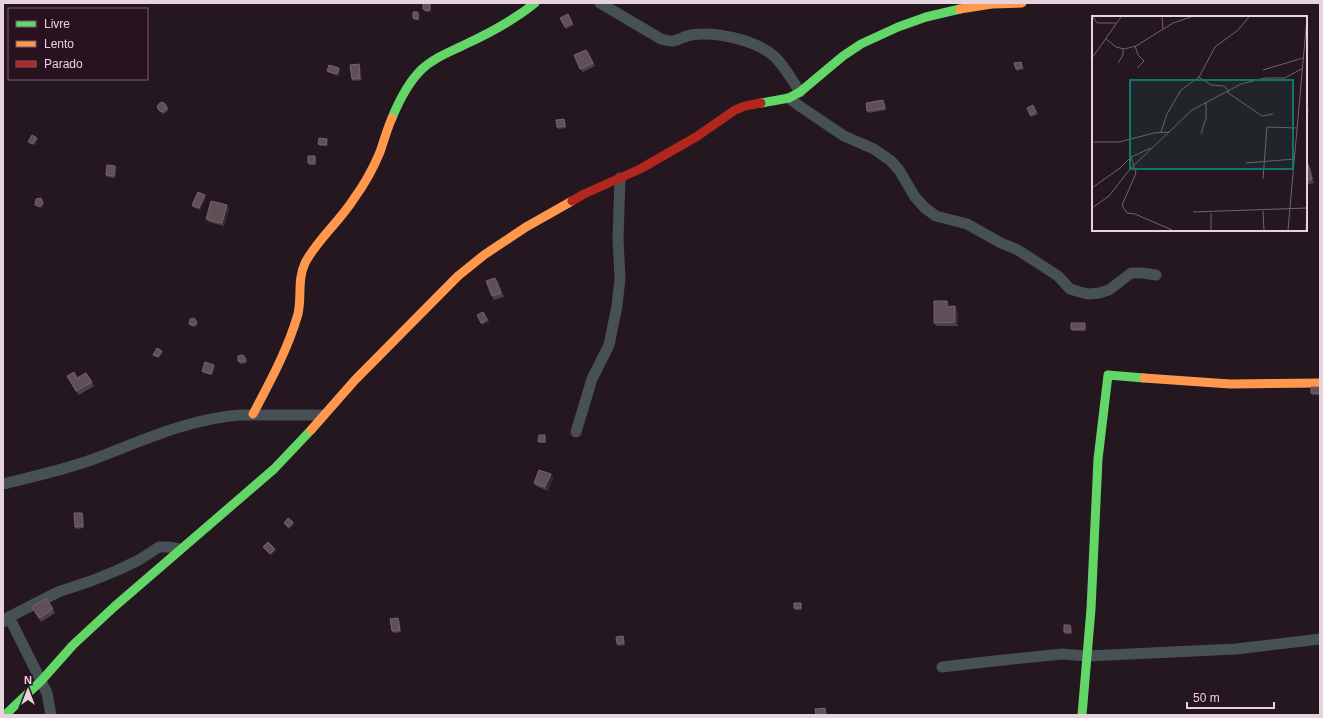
<svg xmlns="http://www.w3.org/2000/svg" width="1323" height="718" font-family="Helvetica,sans-serif">
	<style>
		.lines { fill: none; stroke-linecap: round; stroke-linejoin: round }
		.street { stroke: #475054; stroke-width: 11 }
		.fast { stroke: #63d668; stroke-width: 9 }
		.slow { stroke: #ff974d; stroke-width: 9 }
		.jam { stroke: #b3261e; stroke-width: 9 }
		.wall { fill: #4e4048 }
		.shaded-wall { fill: #372931 }
		.building { fill: #5f5058; stroke: #74646d }
		.inset-road { fill: none; stroke: #72626b; stroke-width: 1 }
		.view { fill: #0f766e; fill-opacity: 0.15; stroke: #0f766e; stroke-width: 2 }
		.inset-edge { fill: none; stroke: #e6d3dd; stroke-width: 2 }
	</style>
	<rect width="100%" height="100%" fill="#24171f"/>
	<g class="lines">
		<path class="street" d="M600,3L661,39C665,40 669,41 673,41C679,40 685,36 691,35C716,31 756,40 775,57C785,67 792,80 800,92
			M789,98L798,105L844,136L874,149L891,161L899,170L915,197L925,208L936,216L967,224L1001,243L1018,250L1058,276L1070,289L1080,292L1088,294L1099,293L1109,290L1131,273H1142L1156,275
			M576,432L592,379L609,345L617,306L620,278L618,239L620,178
			M3,484C32,477 63,470 91,460C140,442 187,419 240,415H323
			M9,617L47,693L51,715
			M3,622L9,617L58,592L91,581L118,570L139,560L159,547H169L179,549
			M942,667L985,662L1062,654L1087,656L1236,649L1320,639"/>
		<path class="fast" d="M761,103L789,98L800,92L843,56L861,44L898,27L926,17L960,9
			M392,118C399,101 408,83 421,70C433,58 450,52 466,44C490,33 514,20 535,3
			M5,715L41,681L73,645L114,607L274,469L311,430
			M1082,715L1091,609L1098,459L1108,375L1144,378"/>
		<path class="slow" d="M960,9L992,4L1022,3
			M1144,378L1230,384L1320,383
			M253,414C270,382 288,349 298,314C302,296 297,281 305,263C317,240 339,222 353,200C364,185 373,169 380,152C384,141 387,129 392,118
			M311,430L355,380L458,276L484,255L526,227L572,201"/>
		<path class="jam" d="M572,201L584,194L640,169L696,137L735,110L745,106L761,103"/>
	</g>
	<path class="wall" d="M430,4L431,6V11L429,12L424,11L423,9Z
		M420,14L419,20H414L413,18Z
		M569,16L574,25L566,29L565,27Z
		M589,53L595,66L583,72L580,69Z
		M1021,62L1022,64L1024,69L1017,71L1016,69Z
		M360,65L362,80L353,81L352,79Z
		M339,68L340,70L339,76L329,73L327,71Z
		M884,102L886,110L868,113L867,111Z
		M168,107V110L165,113L162,114L158,108Z
		M1034,107L1038,114L1031,117L1030,115Z
		M565,120L566,128L558,129L557,127Z
		M327,139L328,141V146H320L318,144Z
		M315,156L316,158V165H309L308,163Z
		M1306,164H1308L1310,167L1314,183L1306,185Z
		M115,166L117,168L115,178L107,177L106,175Z
		M205,195L206,197L200,210L193,207L192,205Z
		M227,205L229,209L224,226L209,222L206,219Z
		M498,281L504,297L494,300L492,296Z
		M947,301L949,304V307L957,310L958,326H937L934,323Z
		M483,312L489,321L482,325L481,323Z
		M194,318L198,324L195,327L189,324Z
		M1086,325V331H1072L1071,329Z
		M243,355L247,361L246,363L241,364L238,361Z
		M215,367L212,375L203,373L202,371Z
		M86,373L94,386L79,395L76,391L78,378Z
		M1320,387V395H1312L1311,393Z
		M546,437V443H539L538,441Z
		M551,474L553,478L548,491L536,486L534,483Z
		M83,514L84,528L76,529L75,527Z
		M293,522L294,524L289,529L284,523Z
		M46,598L55,613L41,622L32,607Z
		M801,603L802,605V610H795L794,608Z
		M399,619L401,632L394,633L392,631Z
		M1072,627V634H1065L1064,632Z
		M624,638L625,645L618,646L617,644Z"/>
	<path class="shaded-wall" d="M430,4L431,6V11L430,9Z
		M418,12L420,14L419,20L418,19Z
		M586,50L589,53L595,66L593,63Z
		M359,64L360,65L362,80L360,78Z
		M339,68L340,70L339,76L337,74Z
		M883,100L884,102L886,110L885,108Z
		M1308,109L1309,110L1308,116L1307,114Z
		M564,119L565,120L566,128L565,126Z
		M37,138L38,140L35,146L33,144Z
		M327,139L328,141V146L326,145Z
		M315,156L316,158V165L315,163Z
		M1308,164L1310,167L1314,183L1312,179Z
		M115,166L117,168L115,178L114,176Z
		M205,195L206,197L200,210L199,208Z
		M41,198L45,205L41,208L40,207Z
		M227,205L229,209L224,226L222,223Z
		M495,278L498,281L504,297L501,293Z
		M947,301L949,304L950,310L947,307Z
		M955,306L957,310L958,326L955,322Z
		M1085,323L1086,325V331L1085,329Z
		M162,351L163,352L159,359L158,357Z
		M214,365L215,367L212,375L211,374Z
		M545,435L546,437V443L545,442Z
		M551,474L553,478L548,491L545,487Z
		M82,513L83,514L84,528L83,526Z
		M275,549L276,551L271,556L270,554Z
		M801,603L802,605V610L801,608Z
		M398,618L399,619L401,632L400,630Z
		M1070,625L1072,627V634L1071,632Z"/>
	<path class="building" d="M425,3H429L430,4V9L428,11L423,9V4Z
		M413,12H418V19L413,18Z
		M568,14L572,23L565,27L560,18Z
		M586,50L593,63L580,69L574,55Z
		M1021,62L1022,67L1016,69L1014,63Z
		M359,64L360,78L352,79L350,65Z
		M329,65L339,68L337,74L327,71Z
		M883,100L885,108L867,111L866,103Z
		M157.5 107a4.5 4.5 0 1 1 9 0a4.5 4.5 0 1 1-9 0Z
		M1033,105L1036,112L1030,115L1027,108Z
		M1306,108L1308,109L1307,114H1306Z
		M564,119L565,126L557,127L556,120Z
		M32,135L37,138L33,144L28,142Z
		M319,138L327,139L326,145L318,144Z
		M308,156H315V163H308Z
		M1306,164H1308L1312,179L1306,181Z
		M107,165L115,166L114,176L106,175Z
		M198,192L205,195L199,208L192,205Z
		M41,198L43,203L40,207L35,205L36,199Z
		M211,201L227,205L222,223L206,219Z
		M495,278L501,293L492,296L486,281Z
		M934,301H947V307L955,306V322L934,323Z
		M483,312L487,319L481,323L477,315Z
		M194,318L197,322L193,326L189,324L190,319Z
		M1071,323H1085V329H1071Z
		M157,348L162,351L158,357L153,355Z
		M243,355L246,359L245,361L240,362L238,361V356Z
		M205,362L214,365L211,374L202,371Z
		M74,372L77,378L86,373L92,382L76,391L67,376Z
		M1311,387H1320V393H1311Z
		M539,435H545V442L538,441Z
		M539,470L551,474L545,487L534,483Z
		M74,513H82L83,526L75,527Z
		M288,518L293,522L288,527L284,523Z
		M268,542L275,549L270,554L263,547Z
		M46,598L53,609L39,618L32,607Z
		M794,603H801V608H794Z
		M398,618L400,630L392,631L390,619Z
		M1064,625H1070L1071,632H1064Z
		M623,636L624,643L617,644L616,637Z
		M825,708L826,715H816L815,709Z"/>
	<g transform="translate(1092 16)">
		<rect width="215" height="215" fill="#24171f"/>
		<path class="inset-road" d="M1,1L5,7H24M70,1L71,13M14,23L24,31L32,33L44,30L81,7L99,1M43,30L46,39L52,45L45,52M0,42L29,1M26,47L31,39V33M171,54L211,42M107,61L119,69L132,70L137,76M135,76L170,100L181,98M69,116L75,98L89,74L107,61L123,31L146,14L157,1M109,118L114,102V86M0,126H27L62,117L77,116M39,141L44,157L30,189L35,197L43,198L80,214M154,147L203,143M171,163L175,111L205,112M0,172L28,152L39,141L59,132M0,192L17,180L38,153L100,94L149,68L173,62H193L211,52M171,195L172,214M101,196L215,192M119,197V214M196,214L215,1M214,214L215,192"/>
		<path class="view" d="M38,64H201V153H38Z"/>
		<rect width="215" height="215" class="inset-edge"/>
	</g>
	<rect width="1323" height="718" fill="none" stroke="#e6d3dd" stroke-width="8"/>
	<rect x="8" y="8" width="140" height="72" fill="#2a1120" stroke="#755f6c"/>
	<rect x="16" y="21" width="20" height="6" fill="#63d668" stroke="#755f6c"/>
	<text x="44" y="28" font-size="12" fill="#e6d3dd">Livre</text>
	<rect x="16" y="41" width="20" height="6" fill="#ff974d" stroke="#755f6c"/>
	<text x="44" y="48" font-size="12" fill="#e6d3dd">Lento</text>
	<rect x="16" y="61" width="20" height="6" fill="#b3261e" stroke="#755f6c"/>
	<text x="44" y="68" font-size="12" fill="#e6d3dd">Parado</text>
	<g transform="translate(28 690)" stroke="#2a1120" stroke-width="3" paint-order="stroke">
	<path d="M0-3L7 15L0 10L-7 15Z" fill="#e6d3dd"/>
	<text y="-6" font-size="11" font-weight="bold" text-anchor="middle" fill="#e6d3dd">N</text>
	</g>
	<path d="M1187 702v6h87v-6" fill="none" stroke="#e6d3dd" stroke-width="2"/>
	<text x="1193" y="702" font-size="12" fill="#e6d3dd" stroke="#2a1120" stroke-width="3" paint-order="stroke">50 m</text>
</svg>
